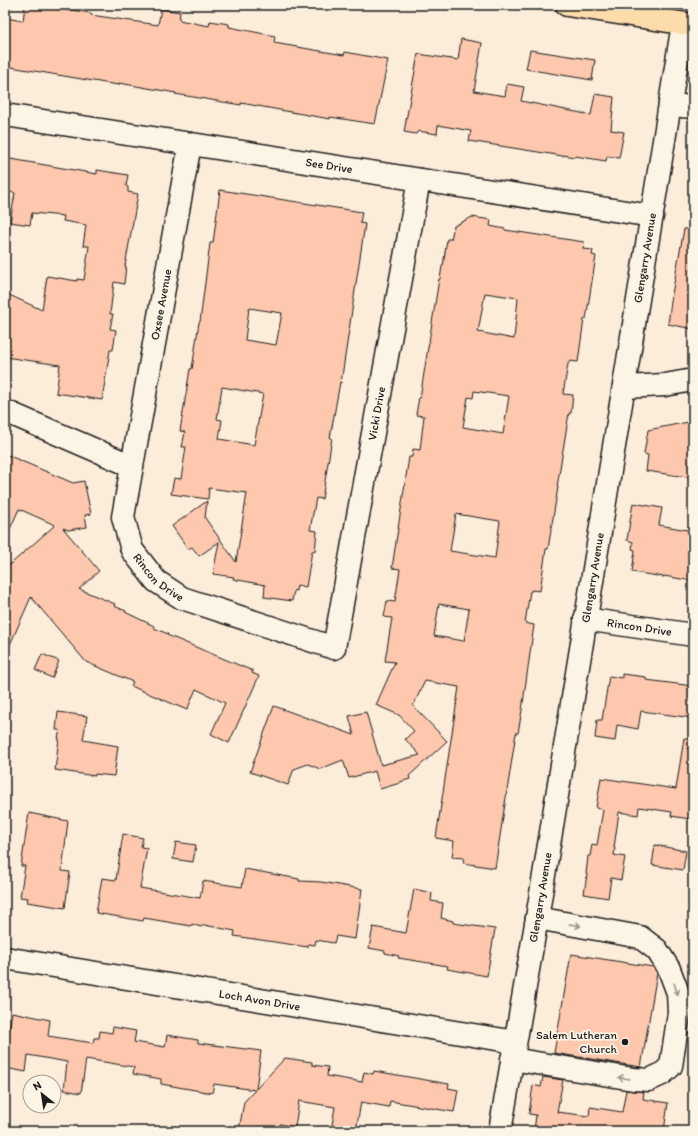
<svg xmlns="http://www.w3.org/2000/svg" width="698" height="1136" font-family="Itim,sans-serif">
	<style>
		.building { fill: #fdc8ae; stroke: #1c1c1c; fill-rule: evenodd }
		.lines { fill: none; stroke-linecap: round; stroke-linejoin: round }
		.minor-casing { stroke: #1c1c1c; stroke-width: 25 }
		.major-casing { stroke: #1c1c1c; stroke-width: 25 }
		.minor { stroke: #fcf5e5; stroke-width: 22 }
		.major { stroke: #fddcac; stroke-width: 22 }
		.oneway { stroke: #97938b }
		.poi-dot { fill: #1c1c1c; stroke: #fcf5e5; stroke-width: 1.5 }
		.labels { text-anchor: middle; stroke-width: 3.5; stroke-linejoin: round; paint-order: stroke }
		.street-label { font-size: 12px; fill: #1c1c1c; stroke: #fcf5e5 }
		.poi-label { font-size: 12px; fill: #1c1c1c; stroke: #fcf5e5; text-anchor: end }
	</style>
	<rect width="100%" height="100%" fill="#fcecda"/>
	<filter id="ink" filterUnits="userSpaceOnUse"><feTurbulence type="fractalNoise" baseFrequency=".025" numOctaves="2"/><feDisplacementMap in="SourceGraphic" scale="8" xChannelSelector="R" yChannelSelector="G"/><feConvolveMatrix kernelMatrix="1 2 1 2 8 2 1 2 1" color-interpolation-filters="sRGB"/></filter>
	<g filter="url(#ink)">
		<path class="building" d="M25,5H37L71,11V10L91,13V15L158,25L161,9L180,12L179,20L209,26L210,21L229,24V27L275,36L274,43L344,55L345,52L388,60L375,124L330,117V119L241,103V105L175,94L176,93L119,83V85L105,83L5,66V18L23,21Z
			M461,39L482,43L474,91L505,96L507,84L524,87L521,101L591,115L595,94L614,97L611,130L624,132L619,158L607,156L606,161L575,156V157L563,155V156L469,141L471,131L438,125L437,134L418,131L416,134L404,132L418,54L458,60Z
			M530,50L595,60L592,80L526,69Z
			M5,158L97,174V170L128,175L126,186L128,187V192L138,194L125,266H126L124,284L114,282L110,314H113L110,329L116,330L113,350H110L102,400L56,393L60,365L5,357V293L42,310L47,276L77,281V279L84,280L89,246H83L86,225L63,221L64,216L32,213L30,225L10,222L15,193L5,191Z
			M220,190L362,212L360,223L365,224L341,383L340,382L330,438H332L327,469L322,499L316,498L310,530L317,531L315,551H312L306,587L297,585L296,591L294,590L292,601L264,597L265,585L233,579L234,577L213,574L219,542L199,556L192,547L188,549L172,526L207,501L205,518L236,562L247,493L209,488L208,499L171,494L174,478L181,479L186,447H182L185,432L180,431L190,369H192L199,322H200L207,267L210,243H213ZM249,308L282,313L276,345L245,340ZM222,387L263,394L254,445L219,439L222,420L217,419Z
			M472,217L491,220L490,226L505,229V230L584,242L583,249L593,250L592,255L596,256L586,319H584L578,362L570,361L568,364L563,394L573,395L571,413H569L557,487H558L548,549H546L540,591L532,590V591H530L525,623L534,625L522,710L518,733H516L495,868L463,863L464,858L452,857L454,841L436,838L459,687L425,681L413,706L447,741L409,776L410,779L400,782V783L380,789L375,771L349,778L343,760L320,769L308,764L294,769L288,785L250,772L274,706L354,735L349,716L366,712L381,765L420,755L405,739L414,731L399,715L376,705L395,662L385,661L392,618L384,617L387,601L395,602L400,569L392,568L409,457H412L413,449L420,450L424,416L416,415L419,397L420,398L439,279H440L442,266H443L447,239H451L454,226ZM485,293L518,298L514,339L478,332ZM474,391L509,396L503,434L463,427L468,397L473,398ZM456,514L500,521L495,558L450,551ZM439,604L469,609L464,641L434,636Z
			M684,229H693V329L668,324L672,294Z
			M693,421V478L646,471L648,455L644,454L648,430Z
			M5,454L73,483L84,481L91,514L85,515L87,527L68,530L63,528L99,571L79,589L115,604L114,606L126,611L125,612L154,626V628L168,634L167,635L253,671L252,673L259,676L229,743L211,734L225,703L196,689L187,710L131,686L133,682L86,662L31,597L5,656V569L55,525L19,509L5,540Z
			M633,503L662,508L659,525L693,531V581L664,576V577L632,572L635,550L632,549L633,542L627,540Z
			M42,654L59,661L52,678L35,670Z
			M622,674L646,677V680L693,686V718L641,711L638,729L617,725L615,741L595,738L597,720H602L609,676L622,678Z
			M58,712L87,716L83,740L118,746L114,776L95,774V776L55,770L59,738H58L60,730H56Z
			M684,738L693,739V801L690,819L671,816L672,812L639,807L638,815L619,812L614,848H615L614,855L625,857L621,880L611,878L608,898L584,894L587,874H586L588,856H590L592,844L597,845L603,810L596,808L601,778L676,789Z
			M29,813L68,821L62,871L70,872L65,908L27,902L28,898L20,897L25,866H21Z
			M123,834L143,838L141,847L147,848L140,888L200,898L203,881L242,887L245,869L299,879V881L321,882L362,889L355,939L336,936L334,943L316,940L315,945L308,944V947L234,936L235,931L204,925L201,927L192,924L191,926L144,918L143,921L96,913L102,878L116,880Z
			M176,842L196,845L193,862L173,859Z
			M655,845L686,851L683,870L652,865Z
			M414,889L432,893L431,901L443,903L441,918L453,921V923L495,929L487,976L447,969L448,966L398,958L399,956L385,953V951L369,948L373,927L406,933Z
			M571,954L653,967L657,973L641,1067L554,1053Z
			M12,1012L50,1020L48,1036L93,1043L94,1038H99L100,1031L112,1033L113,1027L136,1031L134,1042L165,1047L167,1035L198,1040V1043L261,1051L256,1089L285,1058L312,1062V1065L328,1067L327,1076L362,1082L364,1072L373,1074L374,1071L449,1084L448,1088L458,1090L454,1112L390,1101L389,1107L361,1102L356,1131H331L335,1107L299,1101L295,1127L280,1124L279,1131H249L239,1130L244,1102L255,1090L214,1084L212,1093L161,1084V1079L133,1074L134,1067L86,1059L81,1093L64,1090L67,1062L28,1055L26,1072L5,1068V1053Z
			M543,1077L563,1080L557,1112L589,1116L590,1107L622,1112L626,1090L644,1092L643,1099L668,1103L664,1131H534L536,1115L529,1114L533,1085L541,1087Z"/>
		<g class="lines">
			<defs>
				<g id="minor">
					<path d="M670,105L693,107"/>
					<path id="s1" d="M5,115L652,216"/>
					<path d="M624,387L665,385L693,380"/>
					<path id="s2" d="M5,411L132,466L123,517L132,550L156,581L182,598L334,648L419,180"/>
					<path id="s3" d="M132,466L190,144"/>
					<path id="s4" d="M585,619L693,635"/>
					<path id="s5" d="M5,958L515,1042"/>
					<path d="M512,1059L633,1079L649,1080L662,1074L671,1066L679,1013L678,993L669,969L657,950L640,937L537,918"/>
					<path id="s6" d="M500,1131L537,918L683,24"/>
				</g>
				<path id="major" d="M567,5L693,25"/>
			</defs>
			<use href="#minor" class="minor-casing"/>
			<use href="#major" class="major-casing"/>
			<use href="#minor" class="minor"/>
			<use href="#major" class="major"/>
		</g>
		<defs><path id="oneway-shaft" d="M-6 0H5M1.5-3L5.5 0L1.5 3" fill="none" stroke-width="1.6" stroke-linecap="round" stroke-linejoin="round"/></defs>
		<g class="oneway">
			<use href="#oneway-shaft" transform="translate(575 925) rotate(10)"/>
			<use href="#oneway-shaft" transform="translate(676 989) rotate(72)"/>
			<use href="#oneway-shaft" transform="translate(624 1078) rotate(-171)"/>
		</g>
	</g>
	<circle class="poi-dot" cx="625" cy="1042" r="4"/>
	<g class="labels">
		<g class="street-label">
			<text dy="4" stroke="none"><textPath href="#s1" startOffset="328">See Drive</textPath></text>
			<text dy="4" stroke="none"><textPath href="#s6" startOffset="885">Glengarry Avenue</textPath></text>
			<text dy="4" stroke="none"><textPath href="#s3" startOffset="164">Oxsee Avenue</textPath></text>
			<text dy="4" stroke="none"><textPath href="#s2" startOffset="693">Vicki Drive</textPath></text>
			<text dy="4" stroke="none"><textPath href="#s2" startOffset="263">Rincon Drive</textPath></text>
			<text dy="4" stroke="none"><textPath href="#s6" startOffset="561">Glengarry Avenue</textPath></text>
			<text dy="4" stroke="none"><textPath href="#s4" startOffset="55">Rincon Drive</textPath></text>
			<text dy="4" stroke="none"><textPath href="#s6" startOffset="237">Glengarry Avenue</textPath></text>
			<text dy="4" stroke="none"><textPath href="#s5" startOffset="258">Loch Avon Drive</textPath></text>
		</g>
		<g class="poi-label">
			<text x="617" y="1039">Salem Lutheran<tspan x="617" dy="14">Church</tspan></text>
		</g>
	</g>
	<rect width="698" height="1136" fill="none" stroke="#fcf5e5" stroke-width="20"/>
	<rect x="10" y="10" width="678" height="1116" fill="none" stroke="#1c1c1c" stroke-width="1.5" filter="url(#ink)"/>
	<g transform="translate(42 1094) rotate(330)"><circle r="19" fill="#fcf5e5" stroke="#a29e95"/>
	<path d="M0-3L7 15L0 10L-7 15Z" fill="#1c1c1c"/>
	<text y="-6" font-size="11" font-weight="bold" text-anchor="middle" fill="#1c1c1c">N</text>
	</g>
</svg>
